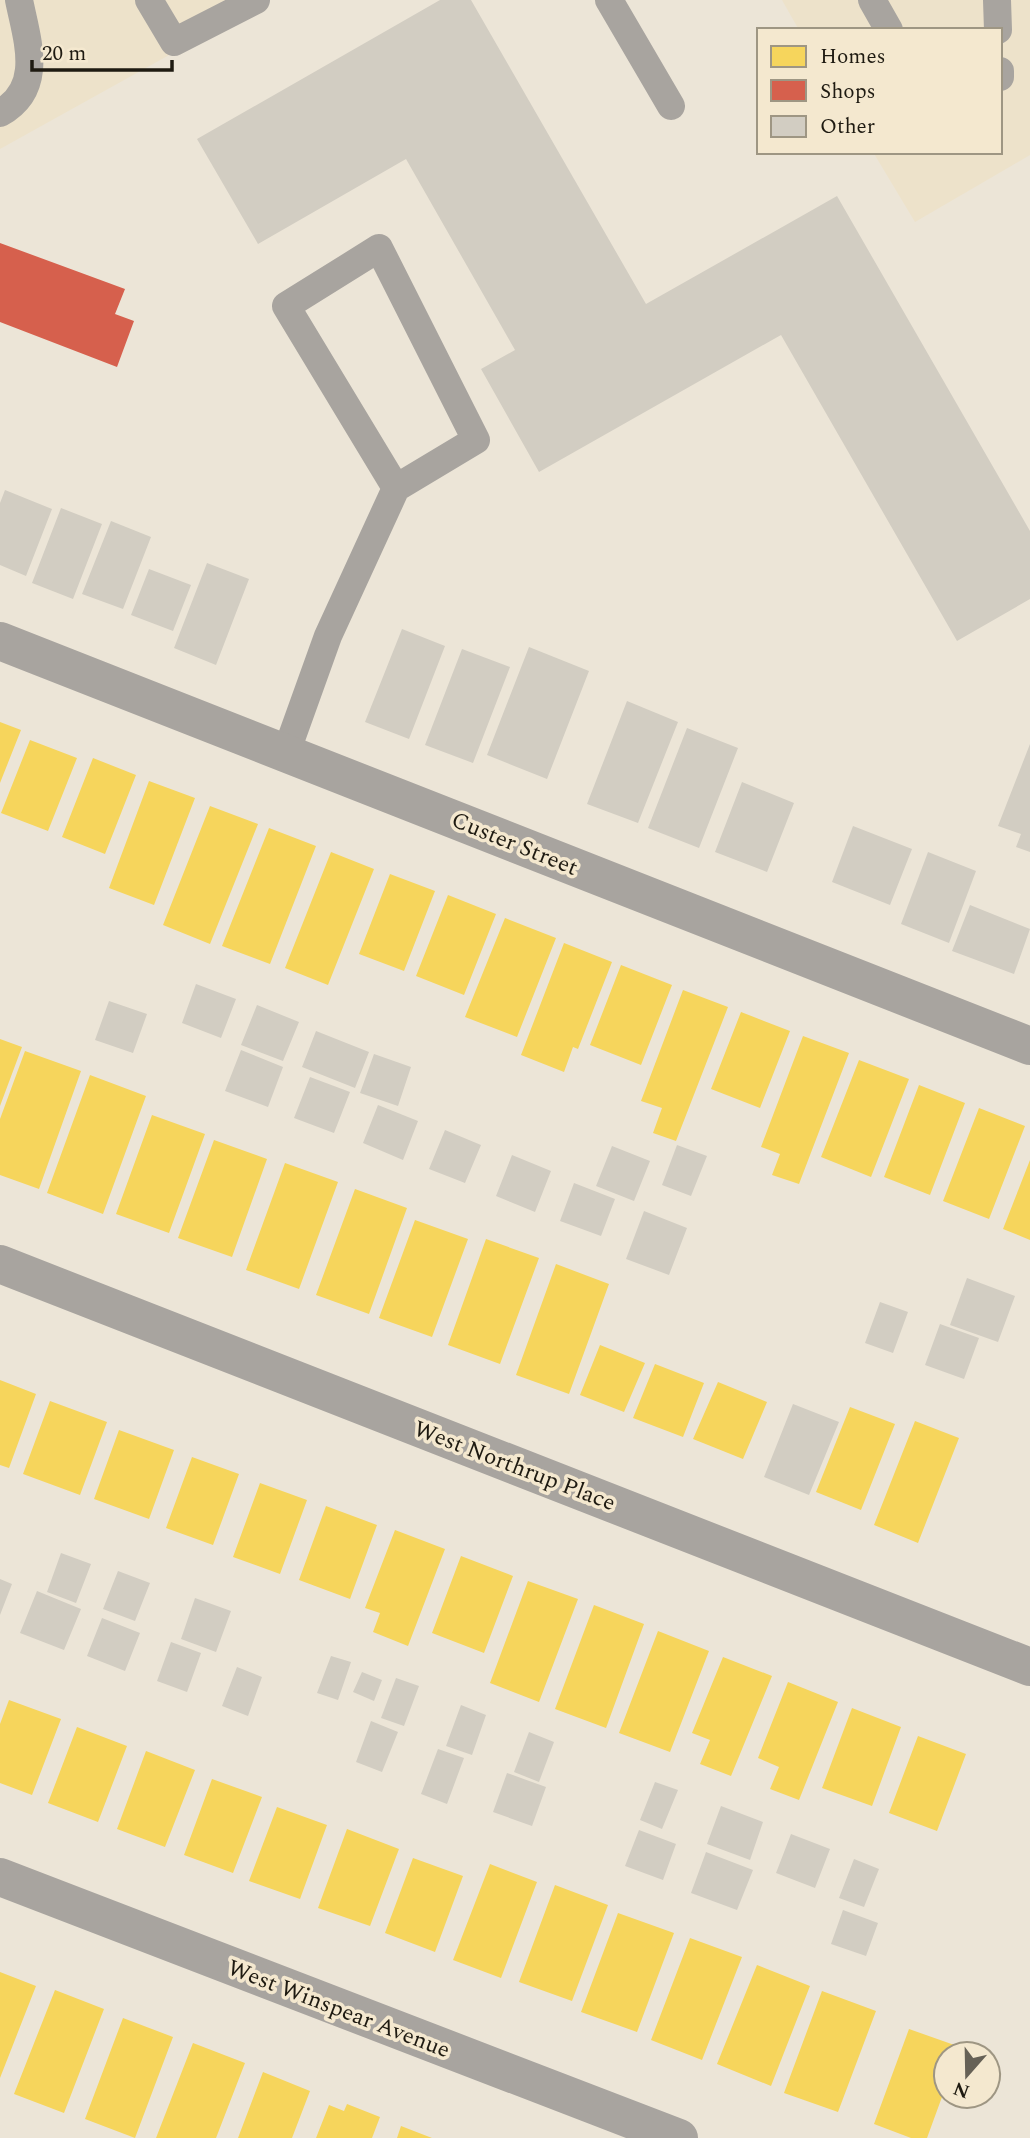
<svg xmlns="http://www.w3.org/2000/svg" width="1030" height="2138" font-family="Spectral,serif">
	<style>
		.built { fill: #ede2ca }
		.homes { fill: #f6d55c }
		.shops { fill: #d6604d }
		.building { fill: #d2cdc2 }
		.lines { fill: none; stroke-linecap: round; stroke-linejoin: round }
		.lane { stroke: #a8a49f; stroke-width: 28 }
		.street { stroke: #a8a49f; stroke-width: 38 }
		.labels { text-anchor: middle; stroke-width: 7; stroke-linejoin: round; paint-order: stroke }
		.street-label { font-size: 23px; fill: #1e1a11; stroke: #f4e8cf }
	</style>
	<rect width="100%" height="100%" fill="#ece5d7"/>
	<path class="built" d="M0,0H268L0,149Z
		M782,0H1030V155L915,222L873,152H1000V30H799Z"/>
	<path class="homes" d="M0,722L21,730L0,783Z
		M30,740L77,758L48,831L1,813Z
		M93,758L136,775L105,854L62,837Z
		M149,781L195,798L154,905L109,888Z
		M210,806L258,824L210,944L163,925Z
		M269,828L316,846L270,964L222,946Z
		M331,852L374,869L328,985L285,968Z
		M390,874L435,891L404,971L359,954Z
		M448,895L496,914L464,995L416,976Z
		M505,918L556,938L517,1037L465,1017Z
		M564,943L612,962L578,1049L573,1047L564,1072L521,1055Z
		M621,965L672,985L641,1065L590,1045Z
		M683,990L728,1007L676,1141L653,1133L662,1108L641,1101Z
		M741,1012L790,1031L760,1108L711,1089Z
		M803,1036L849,1053L799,1184L772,1175L780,1154L761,1147Z
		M0,1039L22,1047L0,1106Z
		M25,1051L81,1071L39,1189L0,1175V1119Z
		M859,1060L909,1079L871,1177L821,1157Z
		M90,1075L146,1096L103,1214L47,1193Z
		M919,1085L965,1103L930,1195L884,1177Z
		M979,1108L1025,1126L989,1219L943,1201Z
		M152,1115L205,1134L169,1233L116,1214Z
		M214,1140L267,1159L232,1257L178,1238Z
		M1030,1160V1240L1003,1229Z
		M285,1163L338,1182L299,1289L246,1270Z
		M355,1189L407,1208L369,1314L316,1295Z
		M415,1220L468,1239L432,1337L379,1318Z
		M486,1239L539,1258L500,1364L448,1345Z
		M556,1264L609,1284L569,1394L516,1375Z
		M600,1345L645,1363L624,1412L580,1395Z
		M655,1364L704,1383L683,1437L633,1418Z
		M0,1380L36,1394L9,1468L0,1465Z
		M718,1382L767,1402L743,1459L693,1439Z
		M50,1401L107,1422L80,1495L23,1474Z
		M850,1407L895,1424L861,1510L816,1492Z
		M915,1421L959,1438L918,1543L874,1525Z
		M119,1430L174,1450L149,1519L94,1499Z
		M192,1457L239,1474L213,1545L166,1528Z
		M260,1483L307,1500L280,1574L233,1557Z
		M326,1506L377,1525L350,1599L299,1580Z
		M395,1530L445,1549L408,1646L373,1632L380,1613L365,1608Z
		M461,1556L513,1576L484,1653L432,1633Z
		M528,1581L578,1599L539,1702L490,1683Z
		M594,1605L644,1624L606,1728L555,1709Z
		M658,1631L709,1651L670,1752L619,1733Z
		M723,1657L772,1676L731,1776L700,1764L710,1740L692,1733Z
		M788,1682L838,1702L799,1800L770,1789L779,1767L758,1758Z
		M9,1700L61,1719L32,1795L0,1783V1724Z
		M852,1708L901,1727L872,1806L822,1788Z
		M77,1727L127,1746L98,1822L48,1803Z
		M918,1736L966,1754L937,1831L889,1813Z
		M146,1751L195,1770L165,1847L117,1829Z
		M212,1779L262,1797L233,1873L184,1855Z
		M277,1807L327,1825L300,1899L249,1881Z
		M347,1829L399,1849L370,1926L318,1908Z
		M413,1858L463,1876L435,1952L385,1933Z
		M490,1864L537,1882L501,1978L453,1960Z
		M555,1885L608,1905L572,2001L519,1982Z
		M618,1913L674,1933L637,2032L581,2012Z
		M690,1938L742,1957L702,2060L651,2040Z
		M757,1965L810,1986L771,2086L717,2064Z
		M0,1972L36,1986L0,2078Z
		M55,1990L104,2009L64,2113L14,2094Z
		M822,1991L876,2011L838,2112L784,2093Z
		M123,2018L173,2037L135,2138L85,2119Z
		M909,2029L960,2047L957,2054H946V2086L927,2138H911L874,2124Z
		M193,2043L245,2063L216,2138H156Z
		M263,2072L310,2091L292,2138H238Z
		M347,2104L380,2117L372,2138H316L329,2105L344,2111Z
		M401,2126L432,2138H397Z"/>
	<path class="shops" d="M0,243L125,289L115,314L134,321L117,367L0,322Z"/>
	<path class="building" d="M440,0H471L646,304L837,196L1030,531V599L957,641L781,335L539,472L481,369L515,350L406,159L258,244L197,139Z
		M5,490L52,509L26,576L0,565V503Z
		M61,508L102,524L73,599L32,583Z
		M111,521L151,537L123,609L82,594Z
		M207,563L249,579L216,665L174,648Z
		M149,569L191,585L173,631L131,615Z
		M402,629L445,646L409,739L365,722Z
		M529,647L589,671L547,779L487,755Z
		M462,649L510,667L473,763L425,745Z
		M627,701L678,722L638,823L587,804Z
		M687,728L738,748L699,848L648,828Z
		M1030,744V852L1016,847L1021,834L998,826Z
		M742,782L794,803L767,872L715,852Z
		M853,826L912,849L890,905L832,882Z
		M928,852L976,871L949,943L901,924Z
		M970,905L1030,929L1014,974L952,951Z
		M196,984L236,999L221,1038L182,1023Z
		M109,1001L147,1014L133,1053L95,1040Z
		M257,1005L299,1022L283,1061L241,1045Z
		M316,1031L369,1052L355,1088L302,1067Z
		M241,1050L283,1067L268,1107L225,1091Z
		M374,1054L411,1067L398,1106L360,1093Z
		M310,1077L350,1092L334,1133L294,1118Z
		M378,1105L418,1121L403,1160L363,1143Z
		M445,1130L481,1145L465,1183L429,1169Z
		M677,1145L707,1156L691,1196L662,1185Z
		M612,1146L650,1161L634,1201L596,1186Z
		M512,1155L551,1171L535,1212L496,1196Z
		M574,1183L615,1199L601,1236L560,1221Z
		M644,1211L687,1228L669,1275L626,1259Z
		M967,1278L1015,1296L998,1342L950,1325Z
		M880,1302L908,1312L893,1353L865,1343Z
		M940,1324L979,1338L964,1379L925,1365Z
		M793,1404L839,1422L809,1495L764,1477Z
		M61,1553L91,1564L76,1603L47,1592Z
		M118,1571L150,1583L135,1621L103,1609Z
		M0,1579L12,1584L0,1615Z
		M37,1591L81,1609L64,1650L20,1633Z
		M195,1598L231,1611L216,1652L181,1639Z
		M102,1618L140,1633L125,1671L87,1656Z
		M171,1642L201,1653L187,1692L157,1681Z
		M331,1656L351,1662L338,1700L317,1693Z
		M237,1667L262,1677L248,1716L222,1706Z
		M362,1672L382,1680L374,1701L353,1692Z
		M396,1678L419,1686L404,1726L381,1718Z
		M461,1705L486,1715L472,1755L446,1746Z
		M371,1721L398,1732L382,1772L356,1762Z
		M529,1732L554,1742L539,1782L514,1772Z
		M438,1749L464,1758L447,1804L421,1794Z
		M507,1773L546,1787L532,1826L493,1812Z
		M655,1782L678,1790L662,1829L640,1820Z
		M721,1806L763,1822L750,1860L707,1844Z
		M639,1830L676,1844L663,1880L625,1866Z
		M791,1834L830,1849L815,1888L776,1873Z
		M706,1852L753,1870L737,1910L691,1893Z
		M854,1859L879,1869L864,1907L839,1898Z
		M843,1910L878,1923L866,1956L831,1944Z"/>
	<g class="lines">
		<path class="lane" d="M149,0L174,42L256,0
			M609,0L671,106
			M872,0L889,30
			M997,0L998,30
			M1000,71V77
			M0,113C45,88 27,40 19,0
			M286,753L328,636L396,488L286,306L379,248L476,440L396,488"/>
		<path class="street" d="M0,641L1030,1046
			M0,1264L1030,1667
			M0,1877L679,2138"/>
	</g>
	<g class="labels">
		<g class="street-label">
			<text transform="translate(515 843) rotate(22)" y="8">Custer Street</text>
			<text transform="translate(515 1465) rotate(21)" y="8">West Northrup Place</text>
			<text transform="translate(339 2008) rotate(21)" y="8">West Winspear Avenue</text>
		</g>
	</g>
	<rect x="757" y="28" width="245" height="126" fill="#f4e8cf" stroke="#9e9683" stroke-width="2"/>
	<rect x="771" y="46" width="35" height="21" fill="#f6d55c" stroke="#9e9683" stroke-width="2"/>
	<text x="820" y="63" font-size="21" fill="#1e1a11">Homes</text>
	<rect x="771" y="80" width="35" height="21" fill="#d6604d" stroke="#9e9683" stroke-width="2"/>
	<text x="820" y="98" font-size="21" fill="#1e1a11">Shops</text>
	<rect x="771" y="116" width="35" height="21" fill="#d2cdc2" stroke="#9e9683" stroke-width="2"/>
	<text x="820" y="133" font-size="21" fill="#1e1a11">Other</text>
	<g transform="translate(967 2075) rotate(200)"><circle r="33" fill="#f4e8cf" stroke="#9e9683" stroke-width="2"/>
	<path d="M0-5L12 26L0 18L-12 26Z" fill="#666156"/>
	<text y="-10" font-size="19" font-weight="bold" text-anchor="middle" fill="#1e1a11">N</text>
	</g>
	<path d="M32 60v10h140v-10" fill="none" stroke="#1e1a11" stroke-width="3.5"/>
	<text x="42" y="60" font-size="21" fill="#1e1a11" stroke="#f4e8cf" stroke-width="5" paint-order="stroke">20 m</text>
</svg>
